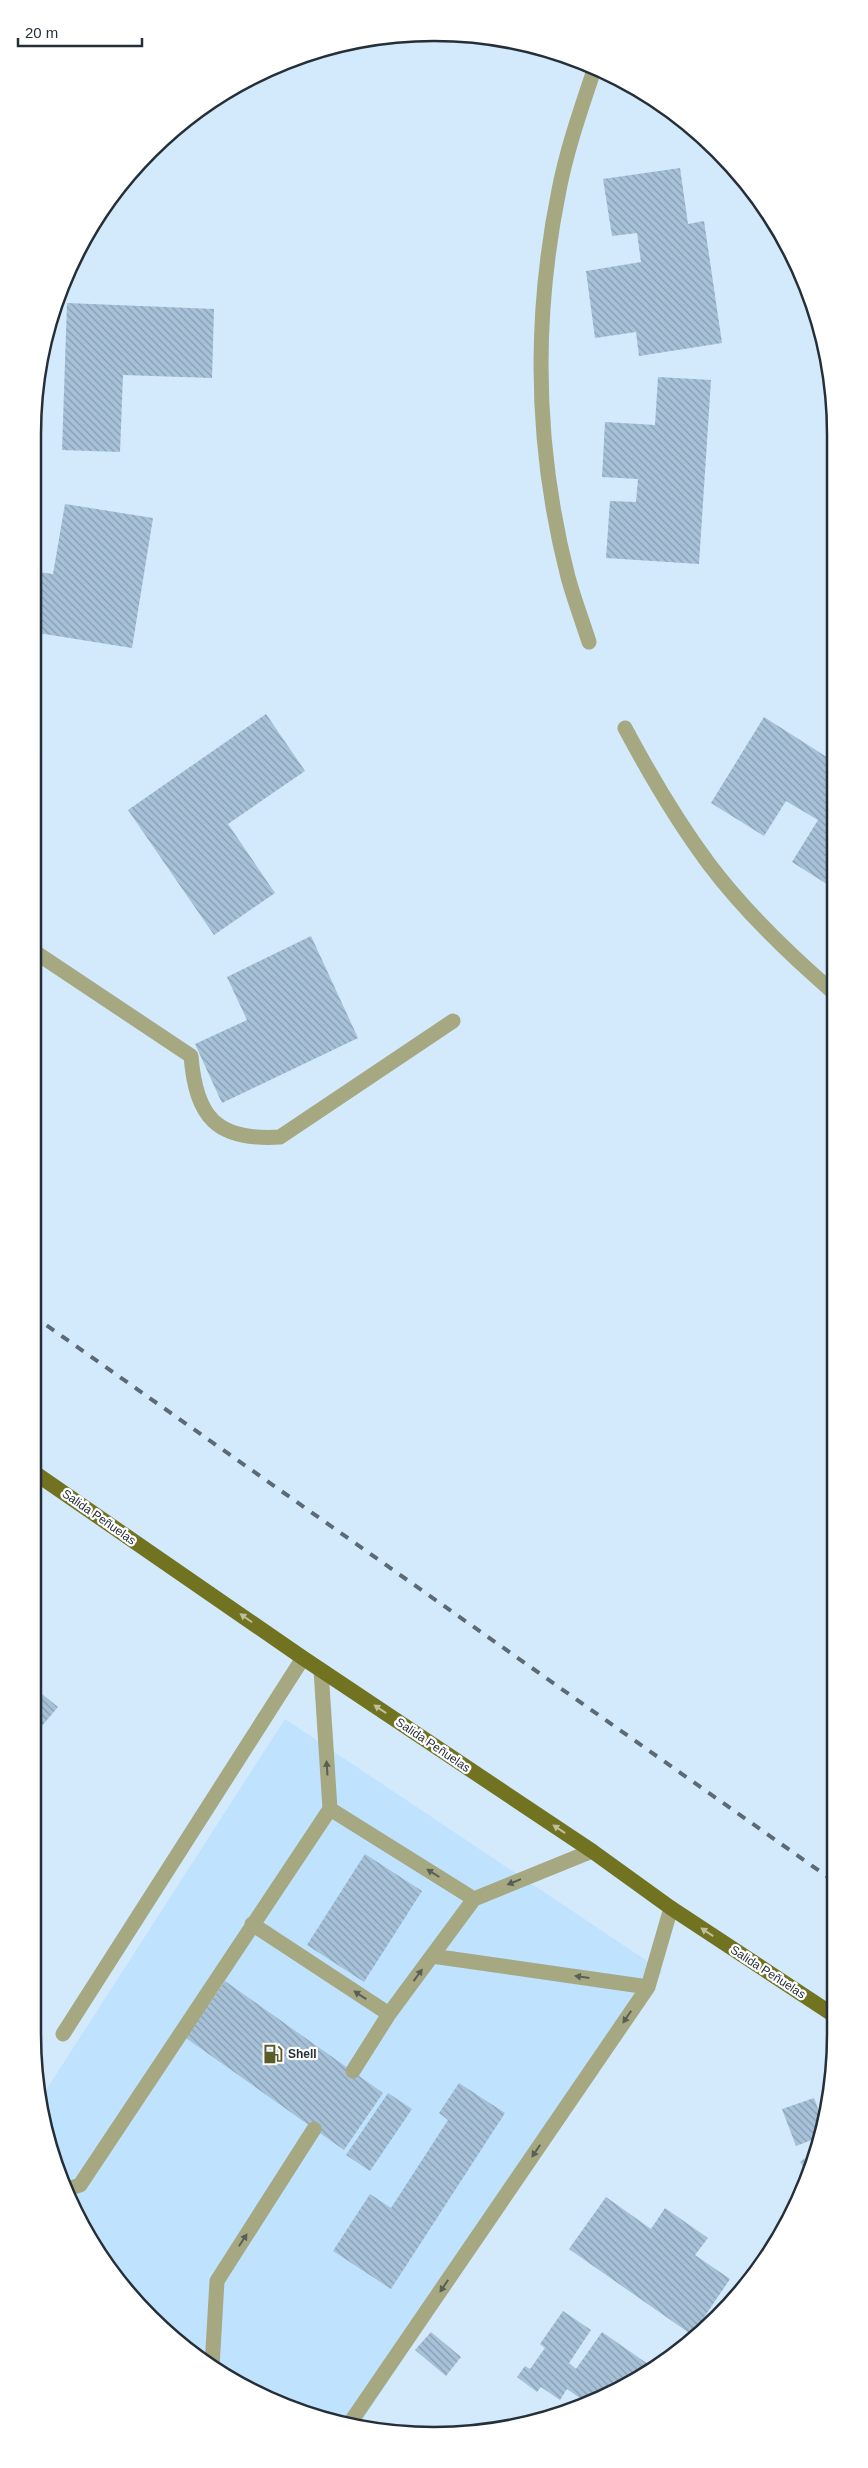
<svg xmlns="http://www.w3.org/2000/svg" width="868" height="2468" font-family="Helvetica,sans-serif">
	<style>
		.built { fill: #bfe2ff }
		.building { fill: url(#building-back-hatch) }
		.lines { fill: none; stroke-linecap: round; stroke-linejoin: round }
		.lane { stroke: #a5a881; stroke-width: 15 }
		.primary { stroke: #717321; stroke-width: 15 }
		.rail { stroke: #5c6a76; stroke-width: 4; stroke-dasharray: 9 9; stroke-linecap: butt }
		.oneway { fill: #bfc09b }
		.oneway2 { fill: #585f55 }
		.labels { text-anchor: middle; stroke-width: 4.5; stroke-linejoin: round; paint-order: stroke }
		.street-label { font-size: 12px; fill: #252f38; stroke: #fff }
		.poi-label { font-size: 12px; font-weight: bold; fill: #252f38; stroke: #fff; text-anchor: start }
		.rim { fill: none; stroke: #252f38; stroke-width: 2.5 }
	</style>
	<defs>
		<pattern id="building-back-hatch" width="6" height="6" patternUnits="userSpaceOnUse" patternTransform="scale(1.25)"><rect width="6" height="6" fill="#a6c1d8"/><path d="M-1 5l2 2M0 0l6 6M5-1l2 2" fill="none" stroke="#879db0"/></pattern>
	</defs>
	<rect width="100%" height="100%" fill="#d3e9fc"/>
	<path class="built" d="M285,1719L662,1971L359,2425L256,2394L190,2353L132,2299L63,2187L40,2112L39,2101Z"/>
	<path class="building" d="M680,168L688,224L704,221L722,343L639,356L636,332L595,338L586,271L641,262L637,233L612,236L603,179Z
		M67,303L214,309L212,378L123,375L120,452L62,450Z
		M658,377L711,380L699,564L606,558L610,501L636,502L638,479L602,477L605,422L655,425Z
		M65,504L153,518L132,648L32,632V571L53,574Z
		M266,714L305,771L228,824L275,893L214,935L128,810Z
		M764,717L833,761V888L792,862L818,820L786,801L764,836L711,803Z
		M311,936L358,1038L222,1103L195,1044L247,1020L227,977Z
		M32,1686L58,1707L35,1734L32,1732Z
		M365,1854L422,1891L364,1982L307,1945Z
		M225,1981L383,2093L344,2150L186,2038Z
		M459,2083L505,2113L391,2289L333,2251L370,2194L391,2208L448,2120L439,2113Z
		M388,2093L412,2109L370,2171L346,2155Z
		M814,2098L824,2125L822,2136L796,2146L782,2109Z
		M816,2150L806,2172L800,2162Z
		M606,2197L651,2229L665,2208L708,2238L695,2255L730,2279L692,2335L569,2249Z
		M563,2311L591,2330L569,2363L576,2369L602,2332L655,2369L584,2401L567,2389L560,2400L541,2387L537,2392L517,2377L525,2366L530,2369L545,2348L540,2344Z
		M431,2332L461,2357L446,2376L415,2350Z"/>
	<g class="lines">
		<path class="lane" d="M589,642C582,620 574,599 568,577C535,449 533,318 559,190C567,149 581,109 594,70
			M625,728C650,775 677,821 709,864C745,912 788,953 833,992
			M32,950L191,1056C196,1118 217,1141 280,1137L453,1021
			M321,1670L330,1809L474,1899
			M252,1924L389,2014L353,2071
			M432,1956L648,1987
			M389,2014L474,1899L592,1851
			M63,2034L303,1658
			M65,2190L80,2185L330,1809
			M212,2367L217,2281L314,2129
			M350,2423L648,1987L671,1908"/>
		<path class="primary" d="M32,1471L303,1658L592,1851L671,1908L835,2016"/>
		<path class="rail" d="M32,1315L835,1882"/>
	</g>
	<defs><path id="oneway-solid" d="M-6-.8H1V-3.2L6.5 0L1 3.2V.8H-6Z" transform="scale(1.25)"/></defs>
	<g class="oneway">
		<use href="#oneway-solid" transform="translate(246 1618) rotate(-145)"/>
		<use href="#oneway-solid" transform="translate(380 1709) rotate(-146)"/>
		<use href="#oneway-solid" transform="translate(559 1829) rotate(-146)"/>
		<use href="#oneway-solid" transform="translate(707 1932) rotate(-147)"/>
	</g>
	<g class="oneway2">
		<use href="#oneway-solid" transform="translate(327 1768) rotate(-94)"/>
		<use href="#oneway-solid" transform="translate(433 1873) rotate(-148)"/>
		<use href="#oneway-solid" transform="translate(514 1882) rotate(158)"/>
		<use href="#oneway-solid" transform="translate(418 1975) rotate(-54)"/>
		<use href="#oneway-solid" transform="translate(582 1977) rotate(-172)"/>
		<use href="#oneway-solid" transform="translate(360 1995) rotate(-147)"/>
		<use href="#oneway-solid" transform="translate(627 2017) rotate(124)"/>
		<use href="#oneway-solid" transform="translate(536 2151) rotate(124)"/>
		<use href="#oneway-solid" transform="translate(243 2240) rotate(-57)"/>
		<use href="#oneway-solid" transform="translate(444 2286) rotate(124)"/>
	</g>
	<defs>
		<symbol id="fuel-bare" viewBox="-9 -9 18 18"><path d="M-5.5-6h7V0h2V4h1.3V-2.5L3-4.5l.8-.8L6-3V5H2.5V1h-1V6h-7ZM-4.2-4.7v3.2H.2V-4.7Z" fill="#5a5d2a" stroke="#fff" stroke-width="2.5" paint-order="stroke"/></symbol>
	</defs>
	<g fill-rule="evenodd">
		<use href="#fuel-bare" x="259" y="2040" width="28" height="28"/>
	</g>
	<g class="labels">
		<g class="street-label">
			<text transform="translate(99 1517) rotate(35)" y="4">Salida Peñuelas</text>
			<text transform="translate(433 1745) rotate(34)" y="4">Salida Peñuelas</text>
			<text transform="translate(768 1972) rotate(33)" y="4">Salida Peñuelas</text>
		</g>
		<g class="poi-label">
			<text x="288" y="2058">Shell</text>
		</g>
	</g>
	<path d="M0 0H868V2468H0ZM434 41H434A393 393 0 0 1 827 434V2034A393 393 0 0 1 434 2427H434A393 393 0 0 1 41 2034V434A393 393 0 0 1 434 41Z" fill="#fff" fill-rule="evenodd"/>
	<path class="rim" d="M434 41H434A393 393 0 0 1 827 434V2034A393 393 0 0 1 434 2427H434A393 393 0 0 1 41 2034V434A393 393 0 0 1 434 41Z"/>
	<path d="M18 38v8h124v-8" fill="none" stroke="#252f38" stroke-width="2.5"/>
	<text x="25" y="38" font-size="15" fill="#252f38" stroke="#ffffff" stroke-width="4" paint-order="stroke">20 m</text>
</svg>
